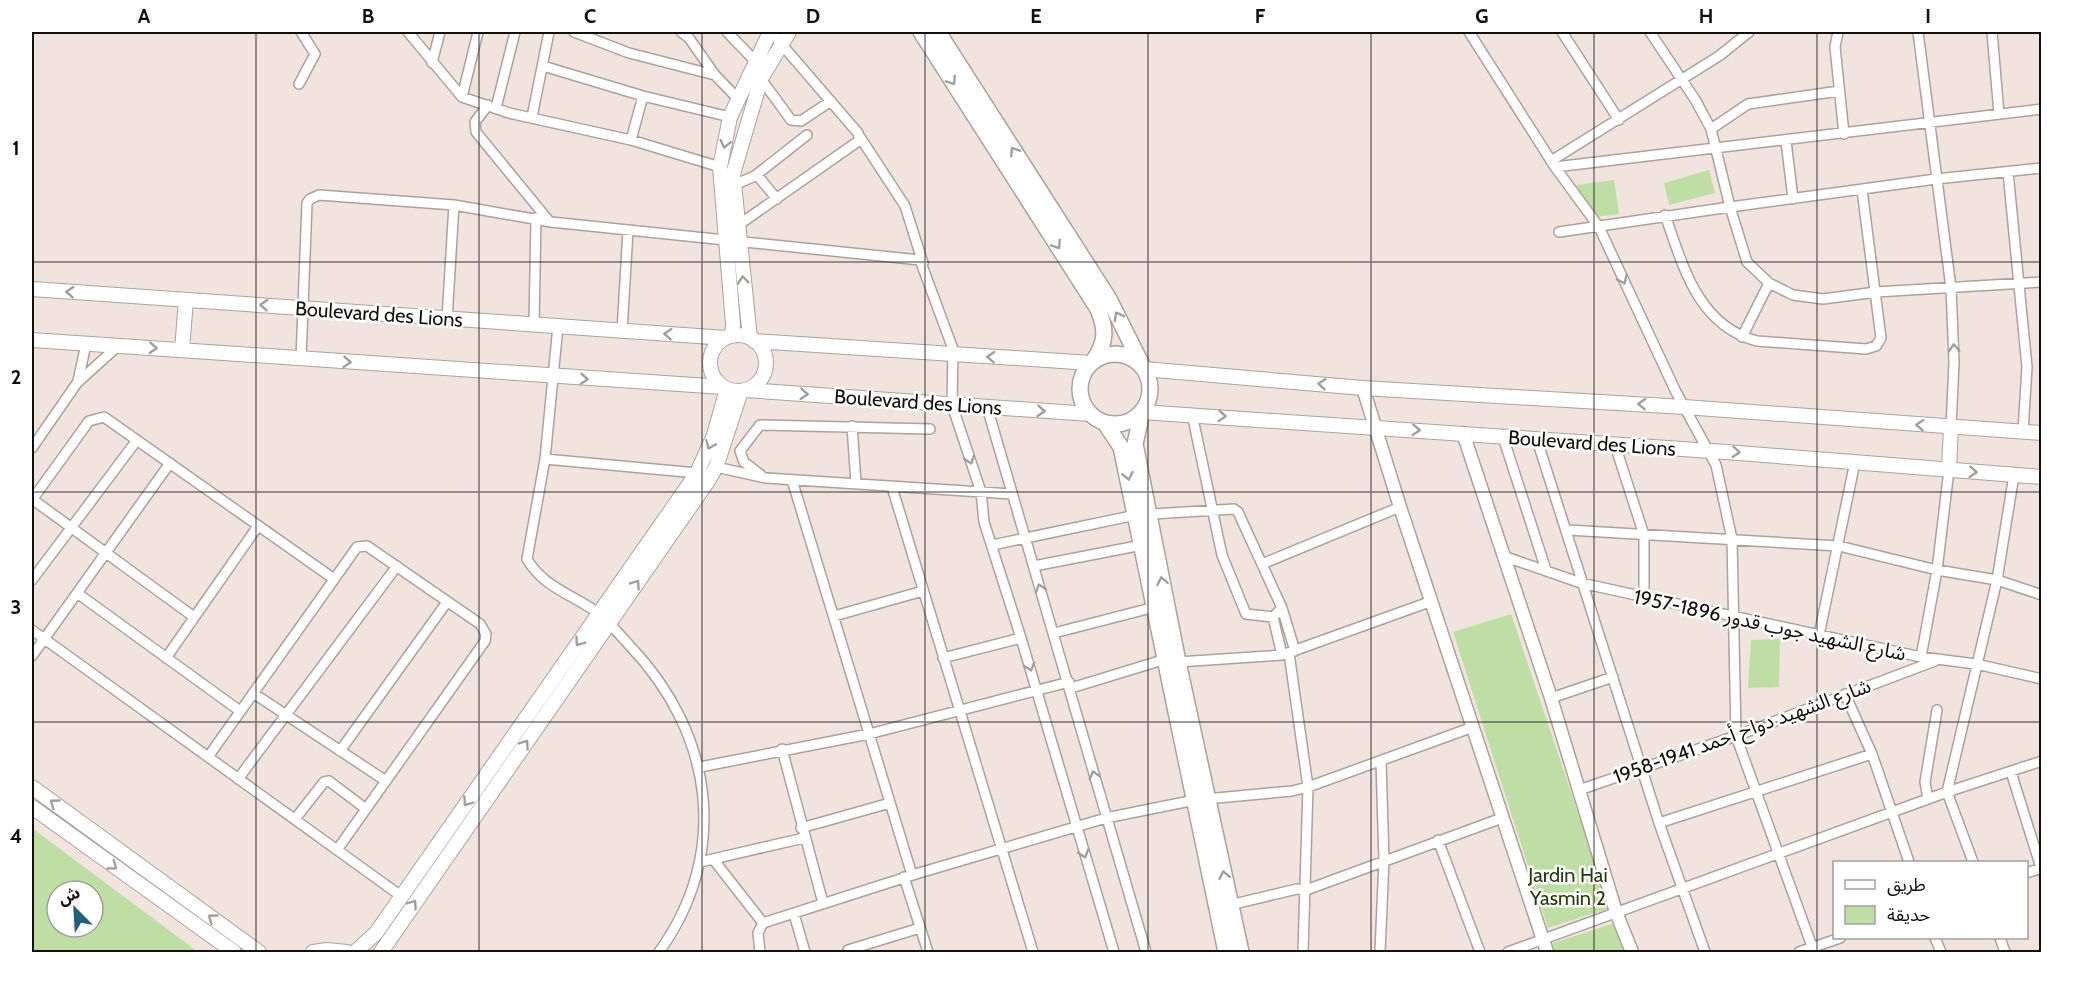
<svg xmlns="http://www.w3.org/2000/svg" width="2073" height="984" font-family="Cabin,'Noto Sans Arabic',sans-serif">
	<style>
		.green { fill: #bedea6; fill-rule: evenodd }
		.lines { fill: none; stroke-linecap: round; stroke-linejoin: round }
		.minor-casing { stroke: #ada19c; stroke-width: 12 }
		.tertiary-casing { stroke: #ada19c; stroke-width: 15 }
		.secondary-casing { stroke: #ada19c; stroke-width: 16 }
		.primary-casing { stroke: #ada19c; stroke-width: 18 }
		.minor { stroke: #fff; stroke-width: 9 }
		.tertiary { stroke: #fff; stroke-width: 12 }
		.secondary { stroke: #fff; stroke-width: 14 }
		.primary { stroke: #fff; stroke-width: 15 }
		.oneway { stroke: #a19f9e }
		.grid { fill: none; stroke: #130f0d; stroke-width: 1.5; stroke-opacity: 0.55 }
		.labels { text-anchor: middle; stroke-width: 5; stroke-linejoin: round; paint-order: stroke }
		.street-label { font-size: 20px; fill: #130f0d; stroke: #fff }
		.park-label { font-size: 20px; fill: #253a0f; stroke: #fff }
		.neatline { fill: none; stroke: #130f0d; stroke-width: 2 }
		.grid-label { font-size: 20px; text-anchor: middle; font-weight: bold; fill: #130f0d }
	</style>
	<rect width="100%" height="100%" fill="#f1e4df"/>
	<path class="green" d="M1709,170L1715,193L1669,205L1664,183Z
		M1614,180L1619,214L1596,217L1576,185Z
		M1511,614L1610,908L1548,928L1453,632Z
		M1780,639L1779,687L1748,688L1751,640Z
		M32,828L198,952H32ZM57,891H93V927H57Z
		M1615,923L1627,952H1553L1550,944Z"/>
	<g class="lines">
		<defs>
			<path id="minor" d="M408,32L462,97L509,113L631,140L720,167
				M574,32L629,53L715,75
				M681,32L689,38L715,75L738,99
				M727,32L756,62
				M1469,32L1555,167L1599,227L1676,392L1716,465L1732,539L1736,736L1814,952
				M1562,32L1619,120
				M1650,32L1696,101L1711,129L1730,207L1936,179L2042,168
				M1838,32L1835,47L1844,134
				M1918,32L1951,288L1954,362L1951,427
				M1992,32L1999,114
				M432,63L440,32
				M543,66L643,96L730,117
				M761,79L791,120L801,121L831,101
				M299,84L315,54L301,32
				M462,97L478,32
				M488,105L475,122L476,132L549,221
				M496,108L515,32
				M532,117L549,32
				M1711,129L1748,104L1839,91
				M860,137L905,206L923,263
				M631,140L643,96
				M1786,141L1793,199
				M1551,161L1719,56L1749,32
				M1555,167L2042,109
				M2008,172L2027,367L2023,431
				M756,175L807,135
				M734,185L757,175L777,199
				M1665,215C1683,266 1698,326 1757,341L1866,349L1876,346L1881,338L1862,190
				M737,226L860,140L858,133L771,32
				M1559,232L1730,207L1747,262L1769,283L1793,295L1823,299L1876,292L2042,282
				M447,319L454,205
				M534,324L536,218
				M558,326L545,459L527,559C544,588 572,594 598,613C609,622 620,635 630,646C713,733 731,852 659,952
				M622,331L628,231
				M1742,337L1769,283
				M301,359L307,203L310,199L319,195L454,205L551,222L920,260L953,349L952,405L981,492L984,522L1021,638L1114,952
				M78,381L86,344
				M987,407L1146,952
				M1192,414L1222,555L1246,614L1273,617L1282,655L1432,601
				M852,426L856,483
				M1503,437L1546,570
				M1537,440L1659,823L1705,952
				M1615,445L1644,535V597
				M32,448L77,383L118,346
				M545,459L697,473
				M716,467L766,478L1012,494
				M761,475L744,462L740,451L760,425L930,429
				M792,480L912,875
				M892,487L1033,952
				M32,499L194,617
				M32,500L89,421L104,417L334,579
				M1568,530L1839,546L1937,570L1997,580L2042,595
				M992,545L1136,515L1234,509L1238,512L1282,608L1273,617
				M1503,556L1581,583L1921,657L1976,664L2042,679
				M1262,564L1400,507
				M1034,566L1142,545
				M32,580L137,440
				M77,593L240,711
				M1282,608L1295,651
				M834,616L923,591
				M32,630L401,896
				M1054,633L1155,607
				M1819,635L1855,462
				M1289,653L1308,787L1303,952
				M32,656L170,463
				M1921,657L1937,570L1949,470
				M166,658L258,526
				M943,658L1021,638
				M1178,662L1282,655
				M1071,688L1166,659
				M253,693L386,781
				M1845,694L1872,754L1909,862
				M1551,698L1613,677
				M782,749L823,903
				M340,751L447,602
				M208,757L357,547L367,546L480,624L486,634L485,641L337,850
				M700,767L869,734L1069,682
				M2011,772L2042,871
				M238,779L397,566
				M1579,790L1736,736L1935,661
				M1928,799L1925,782L1937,710
				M295,819L324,782L329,781L366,809
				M1659,823L1872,754
				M801,828L890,803
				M1438,840L1480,952
				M713,859L763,923
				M700,862L804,838
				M1973,862L1947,792L1997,580L2014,475
				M2026,873L2042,868
				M904,877L928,952
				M1230,905L1297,889L1306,890L1502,818
				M794,914L805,952
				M1935,938L1941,952
				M2000,938L2005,952
				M848,950L920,928
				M760,952L758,933L763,923L919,873L1106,818L1195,800L1292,791L1308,787L1473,727
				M1380,952L1384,860L1381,761
				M1508,952L1947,792L2042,761
				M1799,952L1840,938"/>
			<path id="tertiary" d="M1363,388L1400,507L1547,952
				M1463,433L1551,698L1616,912L1632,952"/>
			<path id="secondary" d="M32,289L726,338
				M710 363a28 28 0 1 1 56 0a28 28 0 1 1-56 0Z
				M732,336L733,324L720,167L730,117L770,32
				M750,338L733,174L761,79L789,32
				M32,340L723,387
				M754,341L1091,363
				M182,350L186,300
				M1144,369L1363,388L1684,407L2042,433
				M746,390L1090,414
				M1142,412L1726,452L2042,477
				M1949,470L1951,427
				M32,787L259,952
				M32,807L234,952
				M313,952L327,950L347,952
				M355,952L376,933L697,473L714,435L727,389
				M381,952L708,481L716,467L741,391"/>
			<path id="primary" d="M921,32L1098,309C1106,329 1107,341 1094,360
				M938,32L1109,299L1144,369
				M1080 389a35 35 0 1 1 70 0a35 35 0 1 1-70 0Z
				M1142,412L1135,444L1178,662L1241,952
				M1105,423L1121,447L1226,952"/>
		</defs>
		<use href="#minor" class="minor-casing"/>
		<use href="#tertiary" class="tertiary-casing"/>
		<use href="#secondary" class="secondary-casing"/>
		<use href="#primary" class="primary-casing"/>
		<use href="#minor" class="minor"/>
		<use href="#tertiary" class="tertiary"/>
		<use href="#secondary" class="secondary"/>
		<use href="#primary" class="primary"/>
	</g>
	<defs><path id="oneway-chevron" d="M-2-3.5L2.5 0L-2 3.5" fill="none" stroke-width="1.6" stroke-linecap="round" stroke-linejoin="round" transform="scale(1.5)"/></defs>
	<g class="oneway">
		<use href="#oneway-chevron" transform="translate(952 81) rotate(57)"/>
		<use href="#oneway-chevron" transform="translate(725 144) rotate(102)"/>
		<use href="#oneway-chevron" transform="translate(1014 151) rotate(-123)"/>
		<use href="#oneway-chevron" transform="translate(1057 245) rotate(57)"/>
		<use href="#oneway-chevron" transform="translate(743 280) rotate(-96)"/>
		<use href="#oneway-chevron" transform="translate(1623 280) rotate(65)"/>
		<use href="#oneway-chevron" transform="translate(70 292) rotate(-176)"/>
		<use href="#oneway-chevron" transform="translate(264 305) rotate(-176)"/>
		<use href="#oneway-chevron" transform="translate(1118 316) rotate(-118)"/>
		<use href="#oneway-chevron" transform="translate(668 334) rotate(-176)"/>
		<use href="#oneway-chevron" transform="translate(153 348) rotate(4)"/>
		<use href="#oneway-chevron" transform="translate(1954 348) rotate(-93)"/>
		<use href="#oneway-chevron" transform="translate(991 357) rotate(-177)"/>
		<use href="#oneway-chevron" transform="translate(347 362) rotate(4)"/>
		<use href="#oneway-chevron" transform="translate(584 379) rotate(4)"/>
		<use href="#oneway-chevron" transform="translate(1322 384) rotate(-175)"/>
		<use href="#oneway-chevron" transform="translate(804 394) rotate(4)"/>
		<use href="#oneway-chevron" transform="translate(1642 404) rotate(-177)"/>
		<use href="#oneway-chevron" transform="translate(1041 411) rotate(4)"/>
		<use href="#oneway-chevron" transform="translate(1222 416) rotate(4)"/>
		<use href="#oneway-chevron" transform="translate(1920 425) rotate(-176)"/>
		<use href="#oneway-chevron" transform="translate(1416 430) rotate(4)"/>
		<use href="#oneway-chevron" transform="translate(710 445) rotate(112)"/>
		<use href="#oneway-chevron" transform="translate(1736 452) rotate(5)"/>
		<use href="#oneway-chevron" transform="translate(970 460) rotate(72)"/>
		<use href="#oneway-chevron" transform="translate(1973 472) rotate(4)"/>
		<use href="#oneway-chevron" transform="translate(1128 476) rotate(78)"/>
		<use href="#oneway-chevron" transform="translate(1162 581) rotate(-101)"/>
		<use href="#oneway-chevron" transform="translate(636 584) rotate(-55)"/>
		<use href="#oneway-chevron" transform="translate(1040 588) rotate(-107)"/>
		<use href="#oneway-chevron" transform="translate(579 642) rotate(125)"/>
		<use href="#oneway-chevron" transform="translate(1030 667) rotate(73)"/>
		<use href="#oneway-chevron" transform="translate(525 744) rotate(-55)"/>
		<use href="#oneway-chevron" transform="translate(1094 775) rotate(-105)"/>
		<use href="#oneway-chevron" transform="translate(467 802) rotate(125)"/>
		<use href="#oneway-chevron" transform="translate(54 803) rotate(-144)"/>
		<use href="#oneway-chevron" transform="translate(1084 854) rotate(73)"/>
		<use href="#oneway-chevron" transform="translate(113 866) rotate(36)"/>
		<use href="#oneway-chevron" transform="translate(1224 875) rotate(-102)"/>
		<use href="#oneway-chevron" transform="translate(413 904) rotate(-55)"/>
		<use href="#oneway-chevron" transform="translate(212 918) rotate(-144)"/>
	</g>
	<path class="grid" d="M256,32V952M479,32V952M702,32V952M925,32V952M1148,32V952M1371,32V952M1594,32V952M1817,32V952M32,262H2042M32,492H2042M32,722H2042"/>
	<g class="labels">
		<g class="street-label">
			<text transform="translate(379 314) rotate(4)" y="7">Boulevard des Lions</text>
			<text transform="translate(918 402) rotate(4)" y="7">Boulevard des Lions</text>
			<text transform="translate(1592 443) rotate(4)" y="7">Boulevard des Lions</text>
			<text transform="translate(1770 625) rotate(12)" y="7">شارع الشهيد جوب قدور 1896-1957</text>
			<text transform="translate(1742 731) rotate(-20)" y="7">شارع الشهيد دواح أحمد 1941-1958</text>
		</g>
		<g class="park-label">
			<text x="1568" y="882">Jardin Hai<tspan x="1568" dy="23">Yasmin 2</tspan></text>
		</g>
	</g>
	<rect width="2073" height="984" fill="none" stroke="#ffffff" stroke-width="66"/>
	<rect x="1833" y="861" width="195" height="78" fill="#ffffff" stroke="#a19f9e" stroke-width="1.5"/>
	<rect x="1845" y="880" width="30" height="9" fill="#ffffff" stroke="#a19f9e" stroke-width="1.5"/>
	<text x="1887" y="891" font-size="18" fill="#130f0d">طريق</text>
	<rect x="1845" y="906" width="30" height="18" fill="#bedea6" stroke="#a19f9e" stroke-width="1.5"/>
	<text x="1887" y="921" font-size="18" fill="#130f0d">حديقة</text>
	<g transform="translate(75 909) rotate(336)"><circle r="28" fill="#ffffff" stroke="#a19f9e" stroke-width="1.5"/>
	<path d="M0-4.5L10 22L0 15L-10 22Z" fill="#236077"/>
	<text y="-9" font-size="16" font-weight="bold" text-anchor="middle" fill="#130f0d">ش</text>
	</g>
	<rect x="33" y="33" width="2007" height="918" class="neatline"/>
	<g class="grid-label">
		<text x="144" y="23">A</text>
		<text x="368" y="23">B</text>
		<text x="590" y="23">C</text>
		<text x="813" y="23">D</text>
		<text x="1036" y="23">E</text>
		<text x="1260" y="23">F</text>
		<text x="1482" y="23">G</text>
		<text x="1706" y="23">H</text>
		<text x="1928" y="23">I</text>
		<text x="16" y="155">1</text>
		<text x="16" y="384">2</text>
		<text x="16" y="614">3</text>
		<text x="16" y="843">4</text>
	</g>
</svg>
